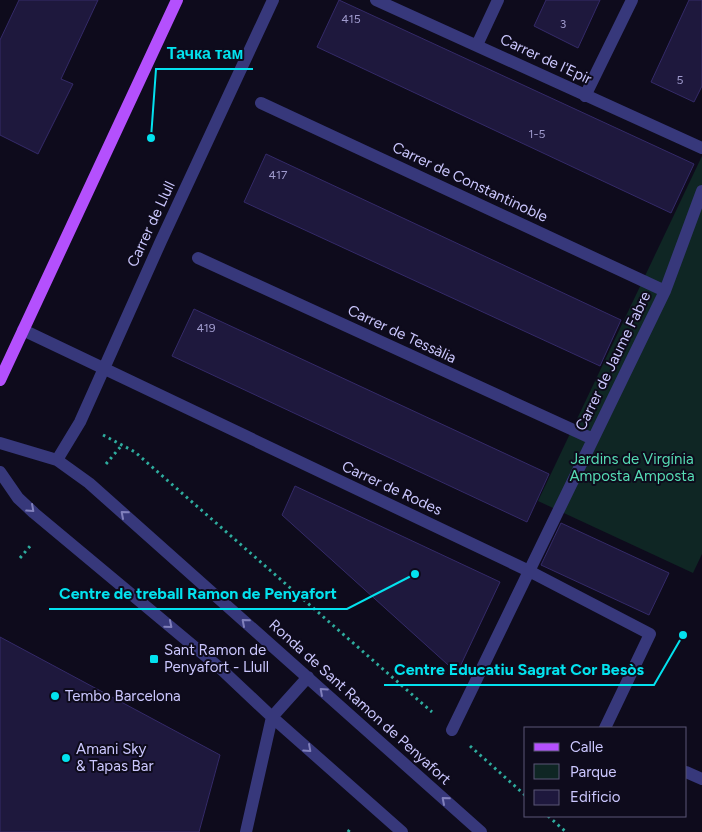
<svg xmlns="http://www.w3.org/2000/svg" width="702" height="832" font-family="Figtree,sans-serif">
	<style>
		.green { fill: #0f2624 }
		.building { fill: #1e183d; stroke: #342a68 }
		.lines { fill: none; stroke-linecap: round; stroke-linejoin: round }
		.path { stroke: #2eac9e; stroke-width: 3; stroke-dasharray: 2.5 4; stroke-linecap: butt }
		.minor { stroke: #37387b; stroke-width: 12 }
		.major { stroke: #b450fd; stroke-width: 12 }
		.oneway { stroke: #8180bc }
		.poi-dot { fill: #03e2ee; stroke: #0e0b1c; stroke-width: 2 }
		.labels { text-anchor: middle; stroke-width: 4; stroke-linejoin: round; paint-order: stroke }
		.number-label { font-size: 12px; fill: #a09bce }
		.street-label { font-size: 15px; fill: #cbc7fe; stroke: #0e0b1c }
		.park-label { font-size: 15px; fill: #56dcb4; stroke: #0e0b1c }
		.poi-label { font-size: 15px; fill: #cbc7fe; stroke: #0e0b1c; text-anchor: start }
		.leader { fill: none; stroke: #03e2ee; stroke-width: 2 }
		.callout-dot { fill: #03e2ee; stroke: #0e0b1c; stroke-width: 2 }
		.callout-label { font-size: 16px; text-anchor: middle; font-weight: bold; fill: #03e2ee; stroke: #0e0b1c; stroke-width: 4; stroke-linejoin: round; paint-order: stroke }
	</style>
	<rect width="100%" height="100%" fill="#0e0b1c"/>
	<path class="green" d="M702,156V554L693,573L538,501Z"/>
	<path class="building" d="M19,0H98L61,79L73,84L38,154L0,135V40Z
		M339,0L694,164L671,213L317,47Z
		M546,0H600L578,48L534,26Z
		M689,0H702V86L694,102L651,82Z
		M266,154L621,320L600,366L244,202Z
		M194,309L549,474L527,522L172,356Z
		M295,486L500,582L457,673L282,515Z
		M561,523L669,573L649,615L541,565Z
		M0,637L220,755L199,832H0Z"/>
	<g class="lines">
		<path class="path" d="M103,435L135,452L432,712
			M106,464L122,445
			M20,558L31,545
			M470,746L526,796
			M548,816L566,832
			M348,832L350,829"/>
		<path class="minor" d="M376,0L702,148
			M477,45L498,0
			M585,96L632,0
			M261,103L665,291
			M198,258L593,439
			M23,330L529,571L650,634L605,728
			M0,443L57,460L89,483L481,832
			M57,460L80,422L161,241L273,0
			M0,472L18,498L34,513L221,669L272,717L402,832
			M452,730L665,291L702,191
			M686,772L702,779
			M246,832L272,717L308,677"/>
		<path class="major" d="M0,380L177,0"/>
	</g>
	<defs><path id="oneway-chevron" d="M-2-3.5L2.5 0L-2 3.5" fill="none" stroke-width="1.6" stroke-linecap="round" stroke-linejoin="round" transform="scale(1.25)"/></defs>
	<g class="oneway">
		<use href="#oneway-chevron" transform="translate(31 509) rotate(42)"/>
		<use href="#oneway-chevron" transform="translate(124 514) rotate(-139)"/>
		<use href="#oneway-chevron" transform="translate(245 622) rotate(-139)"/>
		<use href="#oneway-chevron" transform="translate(169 625) rotate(40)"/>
		<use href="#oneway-chevron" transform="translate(323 691) rotate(-138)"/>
		<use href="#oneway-chevron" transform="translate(308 749) rotate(42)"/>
		<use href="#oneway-chevron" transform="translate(445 800) rotate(-139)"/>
	</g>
	<g class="poi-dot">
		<rect x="149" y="654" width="10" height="10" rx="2.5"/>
		<circle cx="55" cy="696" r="5"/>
		<circle cx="66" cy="758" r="5"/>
	</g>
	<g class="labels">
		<g class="number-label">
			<text x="351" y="23">415</text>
			<text x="563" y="28">3</text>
			<text x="680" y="84">5</text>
			<text x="537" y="138">1-5</text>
			<text x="278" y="179">417</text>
			<text x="206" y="332">419</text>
		</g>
		<g class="street-label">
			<text transform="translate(546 59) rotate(25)" y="5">Carrer de l'Epir</text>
			<text transform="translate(470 182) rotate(25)" y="5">Carrer de Constantinoble</text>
			<text transform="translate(151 224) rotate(-65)" y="5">Carrer de Llull</text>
			<text transform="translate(402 334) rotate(25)" y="5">Carrer de Tessàlia</text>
			<text transform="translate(613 361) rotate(-64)" y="5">Carrer de Jaume Fabre</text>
			<text transform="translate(392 488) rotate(25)" y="5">Carrer de Rodes</text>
			<text transform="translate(360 702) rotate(42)" y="5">Ronda de Sant Ramon de Penyafort</text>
		</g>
		<g class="park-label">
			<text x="632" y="464">Jardins de Virgínia<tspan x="632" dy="17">Amposta Amposta</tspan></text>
		</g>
		<g class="poi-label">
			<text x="164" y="655">Sant Ramon de<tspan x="164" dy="17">Penyafort - Llull</tspan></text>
			<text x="65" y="701">Tembo Barcelona</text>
			<text x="76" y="754">Amani Sky<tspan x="76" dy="17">&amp; Tapas Bar</tspan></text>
		</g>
	</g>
	<path class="leader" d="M151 138L156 69H253M415 574L347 609H49M683 635L654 685H384"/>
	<g class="callout-dot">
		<circle cx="151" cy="138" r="5"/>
		<circle cx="415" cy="574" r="5"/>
		<circle cx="683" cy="635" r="5"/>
	</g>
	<g class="callout-label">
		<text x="205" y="59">Тачка там</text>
		<text x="198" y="599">Centre de treball Ramon de Penyafort</text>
		<text x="519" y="675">Centre Educatiu Sagrat Cor Besòs</text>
	</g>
	<rect x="524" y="727" width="162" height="90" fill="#0e0b1c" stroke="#5a5676"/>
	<rect x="534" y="743" width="25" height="8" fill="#b450fd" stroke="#5a5676"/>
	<text x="570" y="752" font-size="15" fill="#cbc7fe">Calle</text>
	<rect x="534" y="764" width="25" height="15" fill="#0f2624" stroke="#5a5676"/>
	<text x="570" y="777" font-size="15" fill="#cbc7fe">Parque</text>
	<rect x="534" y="790" width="25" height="15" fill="#1e183d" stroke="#5a5676"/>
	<text x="570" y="802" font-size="15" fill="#cbc7fe">Edificio</text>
</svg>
